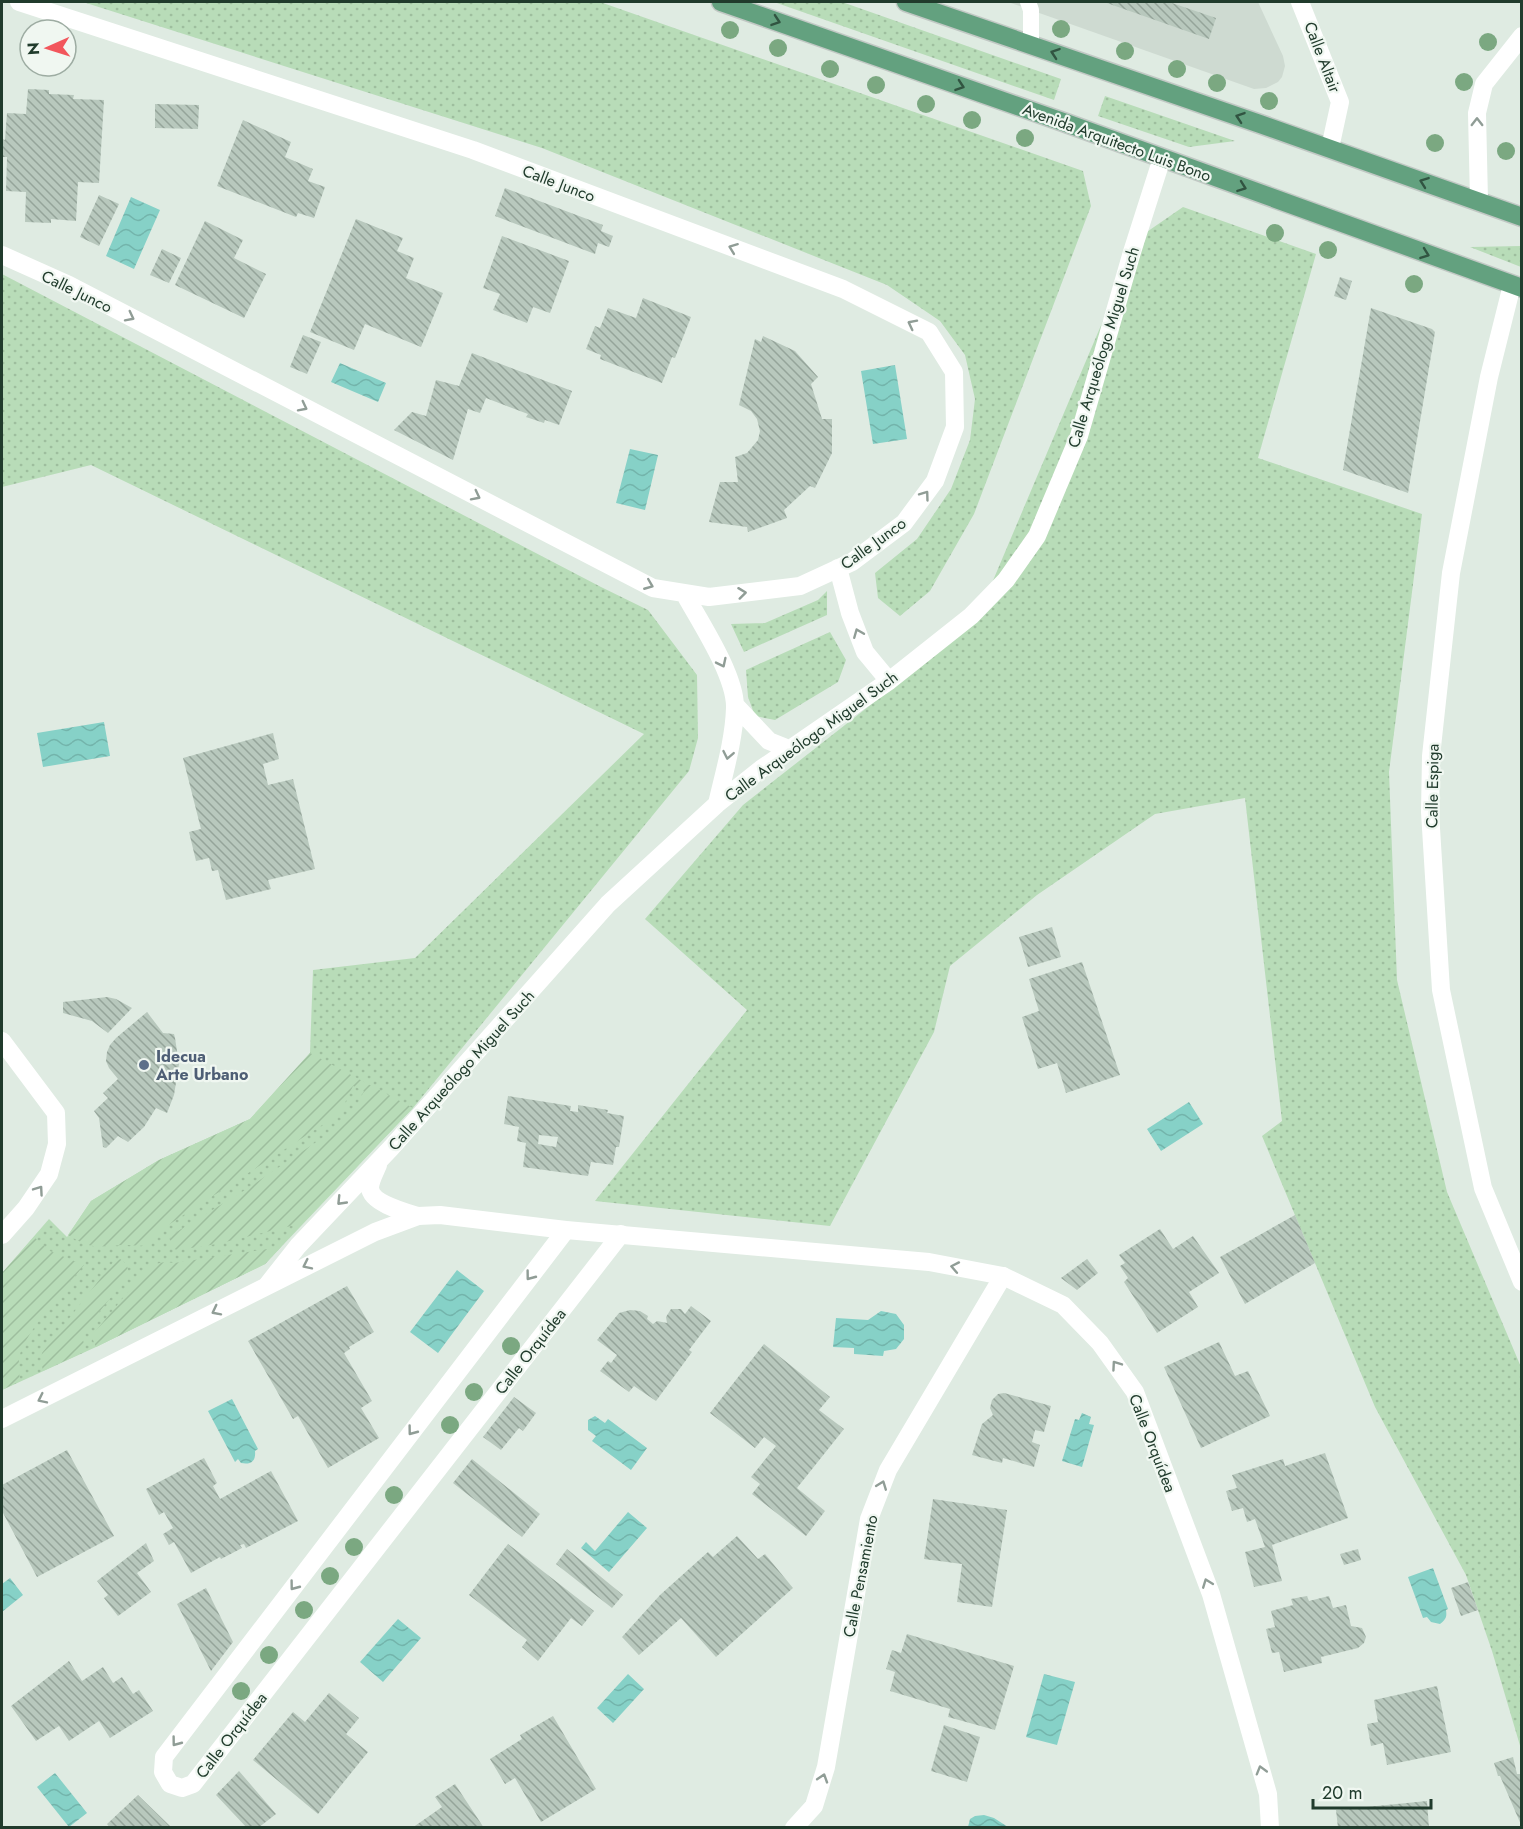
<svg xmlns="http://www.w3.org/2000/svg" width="1523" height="1829" font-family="Jost,sans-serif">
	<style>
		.built { fill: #cedad1 }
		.grass { fill: url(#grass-dots) }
		.garden { fill: url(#garden-furrows) }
		.water { fill: url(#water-waves) }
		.building { fill: url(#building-back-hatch); fill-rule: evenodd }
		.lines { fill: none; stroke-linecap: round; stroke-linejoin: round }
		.primary-casing { stroke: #c1c8c4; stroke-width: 21 }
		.service { stroke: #fff; stroke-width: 16 }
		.minor { stroke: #fff; stroke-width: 18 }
		.tertiary { stroke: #fff; stroke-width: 18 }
		.primary { stroke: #63a17f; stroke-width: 18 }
		.tree { fill: #7ba881 }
		.oneway { stroke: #315441 }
		.oneway2 { stroke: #909d96 }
		.service-dot { fill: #5c6f8a; stroke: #f0f7f1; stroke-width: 2 }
		.labels { text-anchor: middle; stroke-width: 4.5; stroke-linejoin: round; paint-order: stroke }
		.street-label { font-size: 16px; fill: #203b2c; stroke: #f0f7f1 }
		.service-label { font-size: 16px; font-weight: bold; fill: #4e5e75; stroke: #f0f7f1; text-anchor: start }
	</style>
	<defs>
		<pattern id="grass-dots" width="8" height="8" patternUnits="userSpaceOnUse" patternTransform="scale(1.5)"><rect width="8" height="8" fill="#b8dcb8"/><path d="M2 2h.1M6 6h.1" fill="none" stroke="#9ebe9e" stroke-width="1.8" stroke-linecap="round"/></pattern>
		<pattern id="garden-furrows" width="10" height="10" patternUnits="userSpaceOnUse" patternTransform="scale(1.5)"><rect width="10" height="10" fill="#b8dcb8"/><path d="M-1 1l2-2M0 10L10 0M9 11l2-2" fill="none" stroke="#9ebe9e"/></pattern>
		<pattern id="water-waves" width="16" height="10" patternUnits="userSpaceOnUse" patternTransform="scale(1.5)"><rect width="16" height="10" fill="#86d1c7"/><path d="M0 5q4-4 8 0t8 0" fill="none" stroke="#73b4ab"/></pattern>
		<pattern id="building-back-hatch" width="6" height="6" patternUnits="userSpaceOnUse" patternTransform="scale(1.5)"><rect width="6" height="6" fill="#b8c8bd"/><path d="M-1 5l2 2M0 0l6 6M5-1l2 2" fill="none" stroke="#95a49a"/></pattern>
	</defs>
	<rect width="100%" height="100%" fill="#dfebe2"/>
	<path class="built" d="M1008,2H1258L1283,56L1285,66L1282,77L1278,82L1266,88L1254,89Z"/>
	<path class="grass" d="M83,2H600L1083,171L1091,206L974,514L930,591L900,616L878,598L875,573L917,539L951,489L970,440L975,399L965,355L940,321L887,285L542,148Z
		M774,2H842L1061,79L1054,100Z
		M1105,96L1235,141L1189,147L1098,116Z
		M1183,207L1316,254L1258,458L1422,514L1389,772L1397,980L1447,1192L1521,1367V1749L1492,1651L1466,1575L1375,1407L1262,1136L1282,1121L1245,798L1155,814L1037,895L950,966L934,1032L830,1226L595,1201L747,1010L645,919L743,805L975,623L1138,238Z
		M1521,246V267L1470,247Z
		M2,274L601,587L648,610L697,675L698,738L689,771L413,1108L265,1264L96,1347L2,1390V1273L49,1219L67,1237L91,1201L159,1160L250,1119L310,1053L313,970L415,958L644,734L91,465L2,487Z
		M827,591V615L744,652L731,624L765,623L818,600Z
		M830,632L846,660L838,682L775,720L755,716L748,697L746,670Z"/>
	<path class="garden" d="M310,1053L413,1108L303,1223L217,1244L178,1250L174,1249L170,1239L173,1234L245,1190L337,1128L353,1113L364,1091L353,1086L342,1109L330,1120L159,1231C155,1236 152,1241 146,1244C139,1248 130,1244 122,1245C97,1247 90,1249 68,1235L91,1201L159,1160L250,1119Z
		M34,1237L50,1251L84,1265C66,1288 33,1323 22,1349C17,1359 19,1370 20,1381L2,1390V1273Z
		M281,1247L265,1264L96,1347L93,1340L94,1333L146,1270C156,1263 162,1261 174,1263Z
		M120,1259C128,1264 129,1268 127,1277L85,1330L83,1340L86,1351L43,1371L41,1361L42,1353L114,1261Z"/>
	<path class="water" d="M131,197L160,210L134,269L106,256Z
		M340,363L386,383L378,402L331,382Z
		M895,365L907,439L873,444L861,371Z
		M630,449L658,455L645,510L616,503Z
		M104,722L110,756L43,767L37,733Z
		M1189,1102L1203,1124L1161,1151L1147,1129Z
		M457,1270L484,1291L438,1353L410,1332Z
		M881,1311L896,1314L904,1325V1339L896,1349L884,1351L883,1356L854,1354V1348L833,1347L836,1318L868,1320Z
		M232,1399L258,1449L255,1451C256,1461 251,1465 241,1463L238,1459L235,1462L208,1411Z
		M1082,1413L1091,1417L1089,1424L1094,1425L1082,1467L1062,1461L1075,1419L1079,1420Z
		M595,1416L605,1423L608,1419L647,1448L631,1470L592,1441L596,1436L588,1430V1420Z
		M628,1512L647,1528L609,1572L581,1548L586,1542L595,1551Z
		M1433,1568L1448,1609L1446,1610C1447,1617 1446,1619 1440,1624L1431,1622L1427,1617L1423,1618L1408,1577Z
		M10,1578L23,1595L2,1612V1584Z
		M398,1619L421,1638L383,1682L360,1662Z
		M628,1674L644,1689L613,1723L597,1708Z
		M1044,1674L1075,1682L1057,1745L1026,1737Z
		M55,1773L87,1813L69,1827L37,1787Z
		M984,1815L994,1818L1008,1827H968L970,1819L975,1816Z"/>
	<path class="building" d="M1104,2H1169L1216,18L1209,39Z
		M28,89L49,90V94L74,95L73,99L104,100L99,183L78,182L76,221L51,219V223L25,222L26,192L6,191L7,157H2V139L5,140L7,113L26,114Z
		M155,104L199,105L198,129L155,128Z
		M243,120L291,142L285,157L313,169L308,181L325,187L314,218L298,213L296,217L217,186Z
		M505,188L603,225L601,231L613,236L609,247L598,243L595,254L495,216Z
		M99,195L119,204L99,246L80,237Z
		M356,219L403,238L397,251L414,258L406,278L443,293L421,347L365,324L354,350L310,332Z
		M205,221L243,240L234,258L266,274L244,318L175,285Z
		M502,236L569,261L550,313L533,307L527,323L493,310L500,294L483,288Z
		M162,249L181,258L169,283L150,275Z
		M1340,277L1352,281L1346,300L1334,296Z
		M643,298L691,317L675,358L672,357L662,383L600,359L601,355L586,349L595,326L600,328L608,308L636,318Z
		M1371,308L1432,329L1435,332L1408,493L1343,470Z
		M303,335L321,342L307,374L290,367Z
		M763,336L795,351L818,377L811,384L822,419H832V453L815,488L810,486L784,510L787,518L748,532L747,527L709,522L720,482H738L735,457L747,453L758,440L760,431L757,419L751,411L739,405L755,339L761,342Z
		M472,353L572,391L559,425L545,420L544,423L526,417L528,414L486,398L480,413L468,409L453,460L394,430L412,412L426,416L436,380L459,386Z
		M273,733L279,759L263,764L268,785L293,779L315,869L268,880L271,889L226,900L218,870L212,871L209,858L196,861L189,832L201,829L183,758Z
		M1052,927L1061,957L1028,967L1019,937Z
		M1082,962L1120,1075L1066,1093L1057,1063L1038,1069L1022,1017L1039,1011L1029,979Z
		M107,997L116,999L132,1008L108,1033L92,1021L63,1013V1002Z
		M147,1012L163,1033L174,1034L175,1038L179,1064L174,1095L167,1113L156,1108L144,1127L128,1142L118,1136L106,1148L103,1147L99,1118L94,1111L108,1098L103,1093L118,1079L109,1068L106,1061L107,1052L110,1045L116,1038Z
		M508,1096L571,1106L570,1111L578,1112V1105L608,1110L607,1113L624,1116L619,1147H616L613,1165L591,1162L588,1176L523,1167L526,1143L517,1141L519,1127L504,1124ZM539,1135L558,1137L556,1147L538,1144Z
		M1295,1215L1315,1263L1245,1304L1220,1257Z
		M1160,1229L1173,1249L1193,1236L1219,1273L1189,1292L1198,1307L1157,1333L1124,1282L1128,1278L1120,1266L1125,1263L1119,1255Z
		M1087,1259L1098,1273L1077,1290L1061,1278Z
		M347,1286L374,1332L349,1347L350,1349L344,1353L372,1401L361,1408L379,1438L328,1468L298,1416L293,1419L248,1341Z
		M691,1306L711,1321L689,1350L692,1352L656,1401L634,1386L629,1392L600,1371L608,1361L611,1363L617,1355L597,1340L619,1313L630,1310L640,1311L648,1316L647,1319L653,1324L657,1321L667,1323L666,1317L671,1309H681L685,1314Z
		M1219,1342L1235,1376L1248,1371L1270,1416L1201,1448L1164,1367Z
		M764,1344L830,1397L819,1410L844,1429L797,1488L825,1511L806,1536L752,1494L760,1484L751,1477L776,1446L764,1437L755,1448L710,1413Z
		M1004,1393L1051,1406L1044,1432L1035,1430L1032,1442L1040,1445L1034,1467L1003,1458L1002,1463L972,1455L982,1424L993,1415L990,1408L992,1400L998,1394Z
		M514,1397L536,1413L523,1431L519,1428L501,1450L483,1437Z
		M67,1450L114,1536L37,1577L2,1511V1485Z
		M1325,1453L1348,1518L1272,1545L1282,1581L1254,1587L1245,1552L1265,1547L1255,1519L1247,1522L1243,1508L1232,1511L1226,1491L1237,1488L1232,1475L1283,1459L1285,1466Z
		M204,1458L217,1483L213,1486L220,1499L271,1471L298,1521L246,1548L244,1544L240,1545L242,1548L221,1559L220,1557L191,1573L174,1542L169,1545L163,1534L173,1528L164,1512L159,1515L146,1489Z
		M472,1459L540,1514L522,1537L453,1483Z
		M933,1499L1007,1510L992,1607L957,1602L962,1564L924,1559Z
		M737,1536L758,1559L765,1554L793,1588L716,1657L681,1618L639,1655L622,1637L660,1595L708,1552L713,1557Z
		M146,1543L154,1561L137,1573L151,1592L118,1616L104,1598L108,1595L97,1581Z
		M508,1544L594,1611L582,1626L571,1618L538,1661L522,1647L527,1640L469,1595Z
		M567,1549L623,1595L612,1608L556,1564Z
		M1358,1549L1361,1560L1344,1565L1340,1554Z
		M1468,1582L1478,1610L1461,1616L1451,1588Z
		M206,1588L233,1642L211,1671L177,1604Z
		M1307,1596L1309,1601L1329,1596L1333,1608L1346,1605L1351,1626L1362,1628L1366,1637L1364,1643L1358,1648L1321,1657L1322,1663L1284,1672L1279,1652L1272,1653L1266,1629L1275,1627L1271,1611L1293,1605L1291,1599Z
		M907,1634L1014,1666L995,1730L948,1717L950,1709L890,1691L895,1672L886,1669L892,1650L901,1653Z
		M69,1661L82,1681L103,1667L113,1683L122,1677L133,1694L139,1690L153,1711L110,1738L99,1721L69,1741L59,1726L36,1741L11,1706Z
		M1437,1686L1451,1752L1387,1765L1383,1743L1371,1746L1367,1724L1378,1722L1374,1700Z
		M329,1693L359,1718L346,1734L368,1752L318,1814L253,1760L293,1712L305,1722Z
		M553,1716L596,1789L541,1822L515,1778L505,1784L490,1759L522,1739L520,1735Z
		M944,1725L980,1737L967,1782L931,1771Z
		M1513,1757L1517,1774H1522V1827L1500,1776H1498L1494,1763Z
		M239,1771L276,1814L258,1828H247L216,1795Z
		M455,1784L484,1828H412L442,1807L435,1797Z
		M138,1795L172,1828H110L107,1824Z
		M1427,1801L1429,1828H1338L1336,1810Z"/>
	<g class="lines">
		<defs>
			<path id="primary" d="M721,2L1066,123L1522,288
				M906,2L1260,124L1522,217"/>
		</defs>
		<use href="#primary" class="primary-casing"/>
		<path class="service" d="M1028,2L1031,10V45"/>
		<path class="minor" d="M1300,2L1340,102L1330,148
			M1479,201L1477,113L1484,84L1522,36
			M2,255L69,285L653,588L709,597L800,586L852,562L904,523L935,481L955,427L954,372L929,332L843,289L473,150L19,2
			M838,568L850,613L865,652L889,681
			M684,593C700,622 736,676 735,708C734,740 724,773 717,804
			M736,706L769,741L789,749
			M2,1041L56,1113L57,1144L49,1174L26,1208L2,1235
			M378,1165C375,1172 370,1181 370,1188C371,1203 405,1212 418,1216
			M566,1230L164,1757L163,1772L170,1784L182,1788L193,1784L621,1234
			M268,1284L298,1246L391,1148L608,904L717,804L761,769L889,681L971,616L1006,580L1037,536L1079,436L1132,252L1162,158
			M794,1828L814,1806L826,1767L869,1519L888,1470L1003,1276"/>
		<path class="tertiary" d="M1512,285L1489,377L1451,573L1431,756L1430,812L1441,990L1483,1188L1522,1282
			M2,1419L375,1232L418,1216L440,1215L566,1230L929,1262L1003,1276L1063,1305L1100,1343L1135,1392L1211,1594L1268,1794L1270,1828"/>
		<use href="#primary" class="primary"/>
	</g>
	<g class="tree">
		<circle cx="1061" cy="29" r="9"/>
		<circle cx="730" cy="30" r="9"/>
		<circle cx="1488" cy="42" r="9"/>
		<circle cx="778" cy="48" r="9"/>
		<circle cx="1125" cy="51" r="9"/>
		<circle cx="830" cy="69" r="9"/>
		<circle cx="1177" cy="69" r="9"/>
		<circle cx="1464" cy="82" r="9"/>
		<circle cx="1217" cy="83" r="9"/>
		<circle cx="876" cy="85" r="9"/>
		<circle cx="1269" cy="101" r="9"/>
		<circle cx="926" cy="104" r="9"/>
		<circle cx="972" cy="120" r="9"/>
		<circle cx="1025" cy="138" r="9"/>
		<circle cx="1435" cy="143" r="9"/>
		<circle cx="1506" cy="151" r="9"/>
		<circle cx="1275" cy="233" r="9"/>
		<circle cx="1328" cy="250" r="9"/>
		<circle cx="1414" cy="284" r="9"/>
		<circle cx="511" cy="1346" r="9"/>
		<circle cx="474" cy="1392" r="9"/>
		<circle cx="450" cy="1425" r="9"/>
		<circle cx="394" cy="1495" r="9"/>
		<circle cx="354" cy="1547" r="9"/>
		<circle cx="330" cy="1576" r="9"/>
		<circle cx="304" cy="1610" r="9"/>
		<circle cx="269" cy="1655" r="9"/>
		<circle cx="241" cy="1691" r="9"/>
	</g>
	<defs><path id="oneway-chevron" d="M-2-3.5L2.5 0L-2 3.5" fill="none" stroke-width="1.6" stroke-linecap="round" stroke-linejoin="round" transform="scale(1.5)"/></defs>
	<g class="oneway">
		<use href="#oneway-chevron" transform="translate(776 21) rotate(19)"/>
		<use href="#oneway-chevron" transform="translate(1055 53) rotate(-161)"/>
		<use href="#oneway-chevron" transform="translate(960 86) rotate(19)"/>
		<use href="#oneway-chevron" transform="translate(1240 117) rotate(-161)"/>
		<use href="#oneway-chevron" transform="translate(1424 182) rotate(-160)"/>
		<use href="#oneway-chevron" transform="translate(1242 187) rotate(20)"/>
		<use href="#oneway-chevron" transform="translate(1425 254) rotate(20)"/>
	</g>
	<g class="oneway2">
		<use href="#oneway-chevron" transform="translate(1477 122) rotate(-90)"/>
		<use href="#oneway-chevron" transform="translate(733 248) rotate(-159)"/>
		<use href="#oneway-chevron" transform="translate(130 317) rotate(27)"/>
		<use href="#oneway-chevron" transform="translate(912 324) rotate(-153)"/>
		<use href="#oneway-chevron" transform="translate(303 407) rotate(27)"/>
		<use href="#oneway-chevron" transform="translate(925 495) rotate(-54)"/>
		<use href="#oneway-chevron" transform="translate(476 496) rotate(27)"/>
		<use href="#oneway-chevron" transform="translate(649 585) rotate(22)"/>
		<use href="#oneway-chevron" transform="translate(742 593) rotate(-7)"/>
		<use href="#oneway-chevron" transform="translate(858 633) rotate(-112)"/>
		<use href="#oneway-chevron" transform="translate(722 663) rotate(64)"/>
		<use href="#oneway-chevron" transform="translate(728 755) rotate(101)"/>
		<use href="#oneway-chevron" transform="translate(39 1190) rotate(-55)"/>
		<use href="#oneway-chevron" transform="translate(341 1201) rotate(134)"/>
		<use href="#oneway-chevron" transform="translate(307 1265) rotate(154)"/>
		<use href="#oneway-chevron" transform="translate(955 1267) rotate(-169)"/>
		<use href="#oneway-chevron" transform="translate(530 1276) rotate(127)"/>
		<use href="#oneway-chevron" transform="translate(216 1311) rotate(153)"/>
		<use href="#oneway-chevron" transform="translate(1116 1365) rotate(-125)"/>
		<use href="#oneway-chevron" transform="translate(42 1399) rotate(154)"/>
		<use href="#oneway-chevron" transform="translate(412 1431) rotate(127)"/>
		<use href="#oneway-chevron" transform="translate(882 1485) rotate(-69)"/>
		<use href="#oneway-chevron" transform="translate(1207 1583) rotate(-111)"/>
		<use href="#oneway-chevron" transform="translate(294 1586) rotate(127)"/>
		<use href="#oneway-chevron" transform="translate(176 1742) rotate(127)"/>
		<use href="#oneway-chevron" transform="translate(1261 1770) rotate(-106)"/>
		<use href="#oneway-chevron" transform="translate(823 1778) rotate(-72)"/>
	</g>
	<circle class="service-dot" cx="144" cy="1065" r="6"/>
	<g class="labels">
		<g class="street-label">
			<text transform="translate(1323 57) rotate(69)" y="6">Calle Altair</text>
			<text transform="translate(1117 142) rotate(20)" y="6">Avenida Arquitecto Luis Bono</text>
			<text transform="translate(559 183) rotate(21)" y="6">Calle Junco</text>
			<text transform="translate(77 291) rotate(26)" y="6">Calle Junco</text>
			<text transform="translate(1103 347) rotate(-73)" y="6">Calle Arqueólogo Miguel Such</text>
			<text transform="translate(873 543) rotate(-36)" y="6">Calle Junco</text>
			<text transform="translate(811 736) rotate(-36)" y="6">Calle Arqueólogo Miguel Such</text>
			<text transform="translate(1432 786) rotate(-89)" y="6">Calle Espiga</text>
			<text transform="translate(461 1070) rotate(-48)" y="6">Calle Arqueólogo Miguel Such</text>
			<text transform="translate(530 1351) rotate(-52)" y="6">Calle Orquídea</text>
			<text transform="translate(1153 1443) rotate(69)" y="6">Calle Orquídea</text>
			<text transform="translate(860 1576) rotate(-79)" y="6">Calle Pensamiento</text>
			<text transform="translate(231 1735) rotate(-52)" y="6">Calle Orquídea</text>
		</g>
		<g class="service-label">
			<text x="156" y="1062">Idecua<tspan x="156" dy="18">Arte Urbano</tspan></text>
		</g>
	</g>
	<rect width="1523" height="1829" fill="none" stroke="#203b2c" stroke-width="6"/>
	<g transform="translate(48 48) rotate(267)"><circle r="28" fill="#f0f7f1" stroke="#9daca2" stroke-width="1.5"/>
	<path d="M0-4.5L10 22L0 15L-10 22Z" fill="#f2565c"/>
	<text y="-9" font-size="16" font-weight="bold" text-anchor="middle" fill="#203b2c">N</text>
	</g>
	<path d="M1313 1799v9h118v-9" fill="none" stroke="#203b2c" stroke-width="3"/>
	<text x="1322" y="1799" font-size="18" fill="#203b2c" stroke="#f0f7f1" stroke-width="4.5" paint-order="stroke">20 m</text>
</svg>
